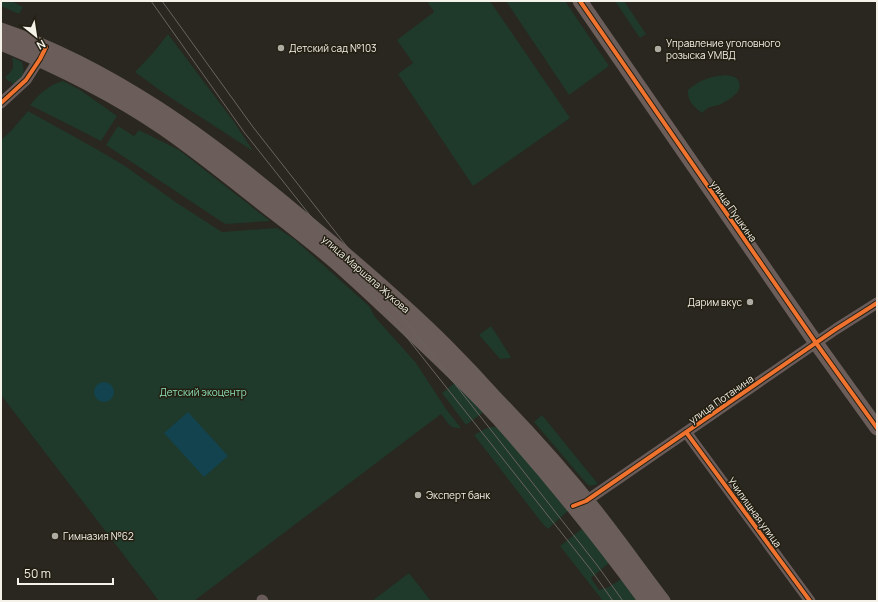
<svg xmlns="http://www.w3.org/2000/svg" width="878" height="602" font-family="Manrope,sans-serif">
	<style>
		.green { fill: #1f392a }
		.water { fill: #12434f }
		.lines { fill: none; stroke-linecap: round; stroke-linejoin: round }
		.street { stroke: #695b59; stroke-width: 11 }
		.secondary { stroke: #6a5d5a; stroke-width: 15 }
		.tram { stroke: #6b6460; stroke-width: 1 }
		.cycleway-casing { stroke: #231f12; stroke-width: 6 }
		.cycleway { stroke: #ef722f; stroke-width: 4 }
		.poi-dot { fill: #aeaba2; stroke: #231f12; stroke-width: 1.5 }
		.labels { text-anchor: middle; stroke-width: 3; stroke-linejoin: round; paint-order: stroke }
		.poi-label { font-size: 10px; fill: #f5f2e9; stroke: #231f12; text-anchor: start }
		.street-label { font-size: 10px; fill: #f5f2e9; stroke: #231f12 }
		.park-label { font-size: 10px; fill: #8ce0b4; stroke: #231f12 }
	</style>
	<rect width="100%" height="100%" fill="#29271f"/>
	<path class="green" d="M1,1H11L23,7L19,14L1,6Z
		M427,1H490L570,118L473,186L398,74L413,63L397,40L434,12Z
		M506,1H565L609,66L569,95Z
		M615,1H624L646,34L640,38Z
		M168,34L234,122L253,151L165,94L135,72L153,53Z
		M12,57L22,62C26,75 22,77 14,86L11,81L9,82L5,77C14,70 14,67 12,57Z
		M725,75C731,76 737,76 739,82C743,93 727,101 719,105C716,106 713,106 710,107C707,108 704,111 702,113C694,107 687,101 688,90C702,79 708,77 725,75Z
		M63,81L80,90L117,116L101,141L30,105C38,95 50,84 63,81Z
		M28,111L98,150L125,166L177,203L222,232L277,228L294,239L369,306L375,317L416,363L446,409L461,428C448,429 448,422 441,414L194,601H159L1,395V140L10,132Z
		M118,126L134,136L139,130L179,150L270,221L225,224L106,145Z
		M491,326L511,357L510,358L500,359L479,335Z
		M456,382L485,411L466,425L442,393Z
		M542,415L598,484L590,486L587,484L534,422Z
		M490,427H496L500,429L570,509L548,529L542,523L474,435L483,430Z
		M584,527L610,562L591,578L599,590L609,587L623,578L640,601H603L560,546Z
		M409,573L431,601H372Z"/>
	<path class="water" d="M94 392a10 10 0 1 1 20 0a10 10 0 1 1-20 0Z
		M188,412L228,456L204,477L164,433Z"/>
	<g class="lines">
		<path class="street" d="M1,103L26,80L43,53
			M686,432L810,601
			M581,503L586,501L836,329L877,303
			M262,600L263,601"/>
		<path class="secondary" d="M580,1L816,343L877,428
			M1,30C112,68 208,139 297,214C349,257 400,300 447,347C464,364 480,381 496,399C531,435 565,473 596,512C619,541 640,571 663,601
			M1,43C57,66 112,93 162,127C197,151 229,177 262,203C292,226 322,249 349,274C369,292 388,310 407,328C438,357 470,387 499,419C551,477 600,538 646,601"/>
		<path class="tram" d="M151,1L244,132L591,570L613,601
			M162,1L253,127L597,565L623,601"/>
		<defs>
			<path id="cycleway" d="M580,1L816,343L877,428
				M1,103L26,80L40,59L46,47
				M686,432L810,601
				M573,506L586,501L836,329L877,303"/>
		</defs>
		<use href="#cycleway" class="cycleway-casing"/>
		<use href="#cycleway" class="cycleway"/>
	</g>
	<g class="poi-dot">
		<circle cx="281" cy="48" r="4"/>
		<circle cx="658" cy="49" r="4"/>
		<circle cx="750" cy="302" r="4"/>
		<circle cx="418" cy="495" r="4"/>
		<circle cx="55" cy="536" r="4"/>
	</g>
	<g class="labels">
		<g class="poi-label">
			<text x="666" y="47">Управление уголовного<tspan x="666" dy="12">розыска УМВД</tspan></text>
			<text x="289" y="52">Детский сад №103</text>
			<text x="742" y="306" text-anchor="end">Дарим вкус</text>
			<text x="426" y="499">Эксперт банк</text>
			<text x="63" y="540">Гимназия №62</text>
		</g>
		<g class="street-label">
			<text transform="translate(734 211) rotate(55)" y="4">улица Пушкина</text>
			<text transform="translate(366 274) rotate(41)" y="4">улица Маршала Жукова</text>
			<text transform="translate(721 399) rotate(-35)" y="4">улица Потанина</text>
			<text transform="translate(755 512) rotate(54)" y="4">Училищная улица</text>
		</g>
		<g class="park-label">
			<text x="203" y="396">Детский экоцентр</text>
		</g>
	</g>
	<rect width="878" height="602" fill="none" stroke="#f5f2e9" stroke-width="4"/>
	<g transform="translate(36 36) rotate(150)" stroke="#231f12" stroke-width="3" paint-order="stroke">
	<path d="M0-3L7 15L0 10L-7 15Z" fill="#f5f2e9"/>
	<text y="-6" font-size="11" font-weight="bold" text-anchor="middle" fill="#f5f2e9">N</text>
	</g>
	<path d="M18 578v6h95v-6" fill="none" stroke="#f5f2e9" stroke-width="2"/>
	<text x="24" y="578" font-size="12" fill="#f5f2e9" stroke="#231f12" stroke-width="3" paint-order="stroke">50 m</text>
</svg>
